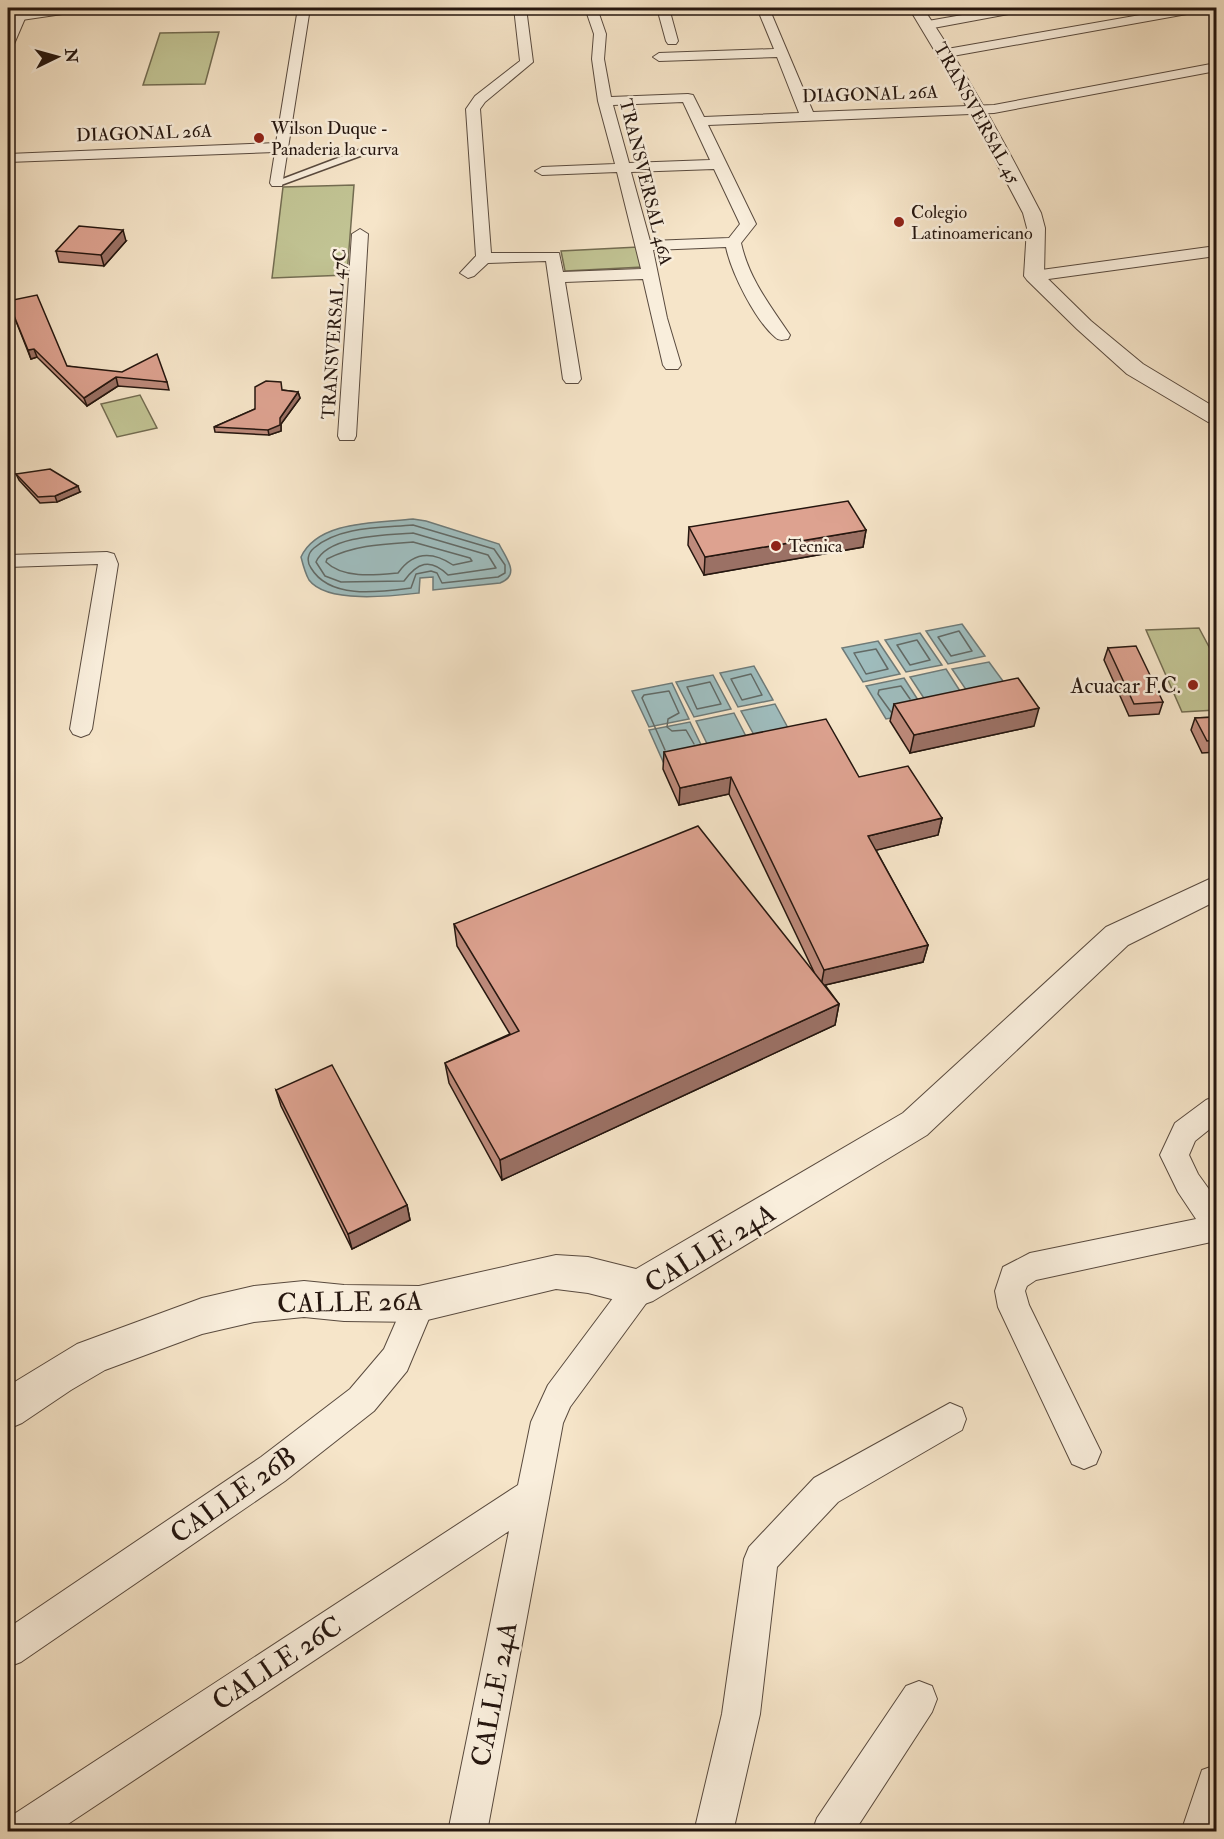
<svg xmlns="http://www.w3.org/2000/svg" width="1224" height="1839" font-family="'IM FELL Double Pica',serif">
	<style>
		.green { fill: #c1c393; stroke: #736c51; stroke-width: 1.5 }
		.water { fill: #9fbdbe; stroke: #6e7a78; stroke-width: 1.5 }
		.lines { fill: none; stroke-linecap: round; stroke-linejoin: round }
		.shore { stroke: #626a66; stroke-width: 1.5 }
		.pedestrian-casing { stroke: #594a3e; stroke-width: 3 }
		.minor-casing { stroke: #594a3e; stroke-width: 2 }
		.tertiary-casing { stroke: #594a3e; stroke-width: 2 }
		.pedestrian { fill: #f9eedc; fill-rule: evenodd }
		.minor { fill: #f9eedc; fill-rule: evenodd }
		.tertiary { fill: #f9eedc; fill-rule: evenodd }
		.wall { fill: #be8b7c; stroke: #25160f; stroke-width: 1.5 }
		.shaded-wall { fill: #9b7165; stroke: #25160f; stroke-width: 1.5 }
		.building { fill: #dda290; stroke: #25160f; stroke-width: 1.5 }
		.poi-dot { fill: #8f2418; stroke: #f9eedc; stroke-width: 2 }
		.labels { text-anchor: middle; stroke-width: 5; stroke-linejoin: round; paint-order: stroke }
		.far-street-label { font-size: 18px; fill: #25160f; stroke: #f9eedc }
		.far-poi-label { font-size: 18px; fill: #25160f; stroke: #f9eedc; text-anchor: start }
		.poi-label { font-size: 22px; fill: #25160f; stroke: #f9eedc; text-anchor: end }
		.near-street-label { font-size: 27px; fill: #25160f; stroke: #f9eedc }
	</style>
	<rect width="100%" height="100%" fill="#f6e5c9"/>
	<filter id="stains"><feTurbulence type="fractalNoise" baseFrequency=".00333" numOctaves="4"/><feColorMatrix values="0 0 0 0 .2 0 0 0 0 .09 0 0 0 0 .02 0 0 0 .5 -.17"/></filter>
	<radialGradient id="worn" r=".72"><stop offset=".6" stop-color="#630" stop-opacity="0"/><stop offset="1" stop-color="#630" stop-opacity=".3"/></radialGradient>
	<path class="green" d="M219,32L205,84L143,85L160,33Z
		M354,185L347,275L272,278L283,187Z
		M638,247L643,267L565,271L561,251Z
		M140,395L157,428L117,437L101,404Z
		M1199,628L1216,660V710L1182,712L1146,630Z"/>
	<path class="water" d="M413,519L426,521L499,544C506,558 521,575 500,583L433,590V577L420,578L419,593C393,596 327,604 309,580C305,573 303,565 301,557C318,520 378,523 413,519Z
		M962,624L985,656L948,664L926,631Z
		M920,633L942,665L906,672L885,640Z
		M878,641L900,674L863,682L842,648Z
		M989,662L1011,692L973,700L952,669Z
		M754,666L773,700L738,707L720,673Z
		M946,669L967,702L931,709L910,677Z
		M713,675L731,709L694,717L676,682Z
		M904,678L925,711L886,719L866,686Z
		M672,683L689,719L649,727L632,691Z
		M775,704L794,739L760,746L741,711Z
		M734,713L752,748L713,756L696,721Z
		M690,722L707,757L665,766L649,730Z"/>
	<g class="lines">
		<path class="shore" d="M413,525L494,549L505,565V573L498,577L442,583L437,573L431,571L416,574L411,588C380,592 330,600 311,568C306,561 308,553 314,548C340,526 382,528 413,525Z
			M413,533L488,555L496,568L448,575C430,557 417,563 404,581L341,582L325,576L316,562C328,535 387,535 413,533Z
			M413,542L470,558L472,561L453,565C432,551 413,552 398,573C376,575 343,579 326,562L327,559C354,545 383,544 413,542Z
			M959,631L972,651L951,656L938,637Z
			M917,640L930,660L910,665L897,645Z
			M876,649L888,669L866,674L854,653Z
			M751,674L762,695L742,700L731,679Z
			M710,682L721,704L697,709L687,687Z
			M891,712L878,694L879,690L901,686L910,699
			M665,750L642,698L644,695L669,691L679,713L668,719L667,727L672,731L686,730L694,744"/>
		<defs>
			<path id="pedestrian" d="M367,147L372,150L371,152L281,185L272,183Z"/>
			<path id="minor" d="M298,8H310L282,186H272L270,183L275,152L8,162V154L276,143Z
				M514,8H526L533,62L485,102L480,109L491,253H559L563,272L641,269L617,172L542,175L535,171L542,167L615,164L598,101L592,59L594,34L585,8H597L606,34L604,59L611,97L688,94L693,95L704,117L799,113L777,57L659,61L653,57L659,53L774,49L757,8H769L813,112L994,105L1216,63V71L994,113L708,125L756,224L741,243C749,279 770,305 790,335L788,339C783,340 779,341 775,337C755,320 731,272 726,247L653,250L667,318L681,365L678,369H666L663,365L643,279L565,282L581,379L578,383H566L563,379L546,261L488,263L474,276L468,278L460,273L476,256L466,109L475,96L520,61ZM683,102L710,160L629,163L613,105ZM714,169L740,224L729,238L650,241L631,172Z
				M657,8H669L678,41L676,44H668L666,41Z
				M1002,8H1025L1019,12L928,29L922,25L928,21Z
				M1180,8H1204L1198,12L947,57L941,53L947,49Z
				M20,12L26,16L14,44L8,48C8,36 7,17 20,12Z
				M360,229L368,234L356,436L354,440H340L338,436L352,234Z
				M1216,246V256L1034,281L1026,276L1034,271Z
				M107,552L114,554L118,564L92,729L89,734L81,737L73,734L70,729L98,564L8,567V555Z
				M1216,1096V1124L1195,1141L1189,1155L1198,1174L1216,1199V1241L1036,1280L1027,1286L1025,1291L1029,1305L1101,1452L1096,1464L1084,1469L1072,1464L998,1307L995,1291L1003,1267L1030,1253L1196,1219L1178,1192L1160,1155L1175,1123L1206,1100Z
				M639,1274L650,1278L654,1288L650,1298L570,1407L563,1423L487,1832H448L509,1531L56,1832H8V1818L518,1485L531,1422L548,1385L628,1278Z
				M419,1289L430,1294L435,1304L407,1371L374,1411L285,1481L21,1662L8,1667V1628L261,1457L350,1389L384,1349L408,1294Z
				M950,1403L962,1408L966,1419L962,1430L838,1502L777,1567L760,1714L733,1832H694L722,1714L744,1559L749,1547L814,1478Z
				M919,1681L932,1686L937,1699L932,1712L854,1832H812L817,1818L906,1686Z
				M1216,1765V1832H1181L1202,1770Z"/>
			<path id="tertiary" d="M49,8H83L76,12L8,22V14Z
				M909,8H923C967,73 1005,143 1041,213L1045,228L1044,275L1091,321L1143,364L1216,408V424L1208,422L1127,374L1077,329L1027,280L1024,276L1027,228L1023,213L954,83Z
				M1216,876V901L1128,945L927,1135L653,1301L639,1306L588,1293L556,1289L419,1322L344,1321L304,1317L254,1322L202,1334L105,1370L71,1390L22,1423L8,1429V1386L77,1344L202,1298L254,1286L304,1281L344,1285L419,1286L556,1255L588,1257L636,1269L903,1113L1106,927Z"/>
		</defs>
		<use href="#pedestrian" class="pedestrian-casing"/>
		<use href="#minor" class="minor-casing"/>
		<use href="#tertiary" class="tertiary-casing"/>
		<use href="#pedestrian" class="pedestrian"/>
		<use href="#minor" class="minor"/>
		<use href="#tertiary" class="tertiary"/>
	</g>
	<path class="wall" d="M126,241L104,266L59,262L56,251Z
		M8,301L67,366L167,382L169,390L118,386L87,406L37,357L31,359Z
		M282,390L298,392L300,398L281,424V431L269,435L215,432L214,427L255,409Z
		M16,474L80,492L57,502L40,503L19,480Z
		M689,527L866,530L863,547L704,575L688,545Z
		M1108,648L1163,702L1159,714L1129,716L1104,660Z
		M894,704L1034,726L910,753L890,721Z
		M1216,717V752L1202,753L1191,730L1195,718Z
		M664,752L859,777L942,818L938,835L876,850L928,945L923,962L825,985L839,1004L835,1025L502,1180L449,1083L445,1063L510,1034L457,946L454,924L814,972L729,794L679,805L663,769Z
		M276,1090L407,1205L410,1220L352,1249L281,1106Z"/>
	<path class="shaded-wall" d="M123,230L126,241L104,266L101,255Z
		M34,349L37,357L31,359L28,350Z
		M116,377L118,386L87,406L84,398Z
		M298,392L300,398L281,424V431L269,435L268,430L280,418Z
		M78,486L80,492L57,502L55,496Z
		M866,530L863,547L704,575L705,557Z
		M1039,708L1034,726L910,753L914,735Z
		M731,777L729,794L679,805L680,788Z
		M942,818L938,835L865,853L868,836Z
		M928,945L923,962L821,986L824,970Z
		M839,1004L835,1025L502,1180L500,1160Z
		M407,1205L410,1220L352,1249L348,1234Z"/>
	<path class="building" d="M79,226L123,230L101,255L56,251Z
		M37,295L67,366L122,372L157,354L167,382L116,377L84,398L34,349L28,350L8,301Z
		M266,381L281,382L282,390L298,392L280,418V425L268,430L214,427L255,409V387Z
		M50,469L78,486L55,496L38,497L16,474Z
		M848,501L866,530L705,557L689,527Z
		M1136,646L1163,702L1134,704L1108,648Z
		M1018,678L1039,708L914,735L894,704Z
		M1216,717V740L1207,741L1195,718Z
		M826,719L859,777L908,766L942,818L868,836L928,945L824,970L731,777L680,788L664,752Z
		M698,826L839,1004L500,1160L445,1063L519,1031L454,924Z
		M332,1065L407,1205L348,1234L276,1090Z"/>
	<g class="poi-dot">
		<circle cx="259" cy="138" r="6"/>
		<circle cx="899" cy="222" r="6"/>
		<circle cx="776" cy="546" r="6"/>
		<circle cx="1193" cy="685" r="6"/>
	</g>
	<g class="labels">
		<g class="far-street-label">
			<text transform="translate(870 94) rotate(-2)" y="6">DIAGONAL 26A</text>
			<text transform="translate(977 113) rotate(61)" y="6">TRANSVERSAL 45</text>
			<text transform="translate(144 133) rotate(-2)" y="6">DIAGONAL 26A</text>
			<text transform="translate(646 182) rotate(76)" y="6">TRANSVERSAL 46A</text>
			<text transform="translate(334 334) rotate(-86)" y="6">TRANSVERSAL 47C</text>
		</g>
		<g class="far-poi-label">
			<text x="271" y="134">Wilson Duque -<tspan x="271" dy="21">Panaderia la curva</tspan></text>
			<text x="911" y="218">Colegio<tspan x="911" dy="21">Latinoamericano</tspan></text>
			<text x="788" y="552">Tecnica</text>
		</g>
		<g class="poi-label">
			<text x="1181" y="693">Acuacar F.C.</text>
		</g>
		<g class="near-street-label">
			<text transform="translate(710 1248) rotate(-31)" y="9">CALLE 24A</text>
			<text transform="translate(350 1302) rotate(-1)" y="9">CALLE 26A</text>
			<text transform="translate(233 1495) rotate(-35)" y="9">CALLE 26B</text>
			<text transform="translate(277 1663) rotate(-33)" y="9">CALLE 26C</text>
			<text transform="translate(494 1694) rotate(-79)" y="9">CALLE 24A</text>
		</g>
	</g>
	<rect width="1224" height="1839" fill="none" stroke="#f6e5c9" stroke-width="30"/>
	<rect x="9" y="9" width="1206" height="1821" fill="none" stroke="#25160f" stroke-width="3"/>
	<rect x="15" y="15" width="1194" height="1809" fill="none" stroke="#25160f" stroke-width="1.5"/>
	<g transform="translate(57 57) rotate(85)" stroke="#f9eedc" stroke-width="4.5" paint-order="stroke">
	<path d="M0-4.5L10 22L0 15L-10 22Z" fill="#25160f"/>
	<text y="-9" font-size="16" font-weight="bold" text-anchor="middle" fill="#25160f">N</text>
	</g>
	<rect width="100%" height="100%" filter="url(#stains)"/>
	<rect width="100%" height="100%" fill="url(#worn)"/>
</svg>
